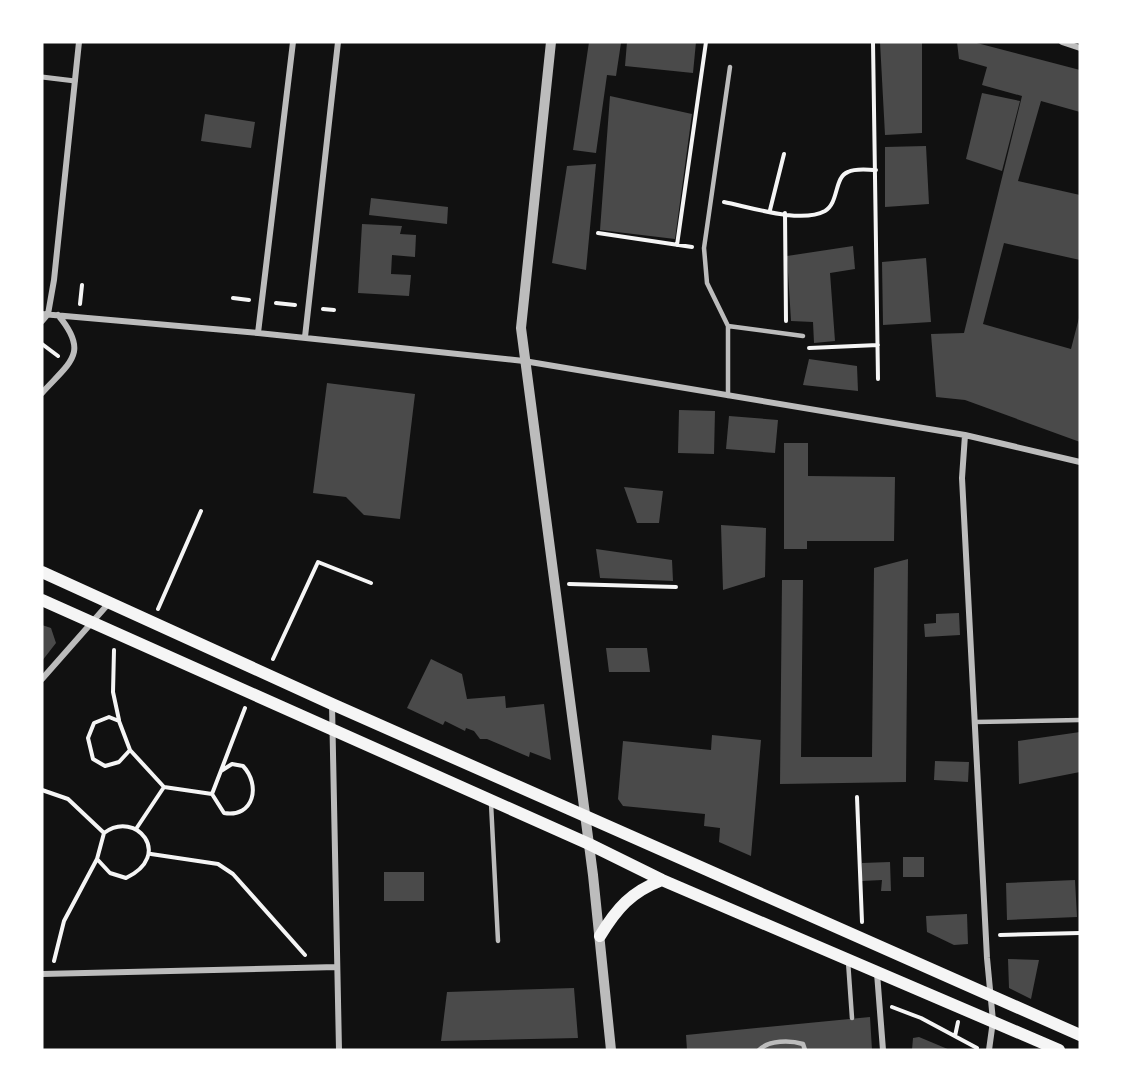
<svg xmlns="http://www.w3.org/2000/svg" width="1122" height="1092" font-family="Manrope,sans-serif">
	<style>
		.building { fill: #4a4a4a }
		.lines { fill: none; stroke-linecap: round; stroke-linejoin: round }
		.path { stroke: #f5f5f5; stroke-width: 4 }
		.service { stroke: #bcbcbc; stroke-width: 4.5 }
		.pedestrian { stroke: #bcbcbc; stroke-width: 5 }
		.minor { stroke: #bcbcbc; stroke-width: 6 }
		.tertiary { stroke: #bcbcbc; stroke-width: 10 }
		.secondary { stroke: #f5f5f5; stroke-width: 12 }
	</style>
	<rect width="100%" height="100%" fill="#111"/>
	<path class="building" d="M589,42L621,43L616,76L607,75L596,153L573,150Z
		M627,42H696L693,73L625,66Z
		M880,42H922V133L885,135Z
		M957,42H973L1080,70V112L1041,101L1018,181L1080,195V260L1004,243L983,324L1071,349L1080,314V442L965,400L936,397L931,334L964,333L1022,96L982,85L987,67L959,59Z
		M982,93L1020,101L1002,171L966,159Z
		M610,96L692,114L675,239L600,230Z
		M205,114L255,122L251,148L201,141Z
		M926,146L929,204L885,207V147Z
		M596,164L586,270L552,263L567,166Z
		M371,198L448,207L447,224L369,215Z
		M362,224L402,226L400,234L416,235L415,257L392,255L391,274L411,275L409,296L358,293Z
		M853,246L855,269L830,273L835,341L814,343L813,322L791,321L787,256Z
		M926,258L931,322L883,325L882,262Z
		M809,359L857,366L858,391L803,385Z
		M327,383L415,394L400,519L364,515L346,497L313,493Z
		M679,410L715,411L714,454L678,453Z
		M729,416L778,420L775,453L726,449Z
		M784,443H808V476L895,477L894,541H807V549H784Z
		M624,487L663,491L659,523H637Z
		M721,525L766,528L765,577L723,590Z
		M596,549L672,560L673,581L600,578Z
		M908,559L906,782L780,784L782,580H803L801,757H872L874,568Z
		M959,613L960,635L925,637L924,624L936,623V614Z
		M42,625L51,628L56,643L42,661Z
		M606,648H647L650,672H609Z
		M431,659L462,674L467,699L505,696L506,708L544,704L551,760L530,752L529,757L487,739H480L474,731L466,728L465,731L445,721L443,725L407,708Z
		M1080,732V772L1019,784L1018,741Z
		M712,735L761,740L751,856L719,842L720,828L704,826L705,814L623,806L618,799L623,741L711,750Z
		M935,761L969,762L968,782L934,780Z
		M903,857H924V877H903Z
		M890,862L891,891H881L882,880L862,881V863Z
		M384,872H424V901H384Z
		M1075,880L1077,917L1007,920L1006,883Z
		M967,914L968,944L954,945L927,932L926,916Z
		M1008,959L1039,960L1031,999L1009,988Z
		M574,988L578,1038L441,1041L447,992Z
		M870,1017L872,1050H687L686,1035Z
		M919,1037L950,1050H912L913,1038Z"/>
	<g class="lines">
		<path class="path" d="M873,42L878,379
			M724,202C750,207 801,224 825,211C839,203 834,177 848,172C856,168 867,170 876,170
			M770,210L784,154
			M785,213L786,321
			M598,233L692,247
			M677,245L706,42
			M233,298L249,300
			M276,303L295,305
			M80,304L82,285
			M323,309L334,310
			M42,344L58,356
			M809,348L878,345
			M569,584L676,587
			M158,609L201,511
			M114,650L113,692L119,720
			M273,659L318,562L371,583
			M130,750L119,762L105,766L93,759L88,738L94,723L109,717L119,721L130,750L164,787
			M221,771L232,764L243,766C261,785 254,818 224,813L212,794L245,708
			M42,790L68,799L104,833
			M857,797L862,922
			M136,829L164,787L212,794
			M151,854L218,864L233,874L305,955
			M1000,935L1080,933
			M54,961L64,921L97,859L104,833C136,809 174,855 126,878L110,873L97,859
			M892,1007L921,1018L977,1048
			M955,1036L958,1022"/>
		<path class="service" d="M728,326L803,336
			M728,396V326L707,283L704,248L730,67
			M975,722L1080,720
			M491,803L498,941
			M848,961L852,1018
			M759,1050C769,1040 790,1040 803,1044L805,1050"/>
		<path class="pedestrian" d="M42,77L75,81"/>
		<path class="minor" d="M1062,42L1080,48
			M42,314L258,333L524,361L965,435L1080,462
			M42,321L48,314L54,280L79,42
			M258,333L293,42
			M305,337L338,42
			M42,393C70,362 90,353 58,315
			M965,435L962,478L987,958L993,1021L989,1050
			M42,679L109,603
			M332,704L339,1050
			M877,973L883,1050
			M42,974L337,967"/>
		<path class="tertiary" d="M551,42L521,328L593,875L611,1050"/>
		<path class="secondary" d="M42,572L332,704L1080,1035
			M42,600L589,844L662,880L1059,1050
			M600,936C617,908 631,892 662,880"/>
	</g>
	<rect width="1122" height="1092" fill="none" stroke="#ffffff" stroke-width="87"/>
</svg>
